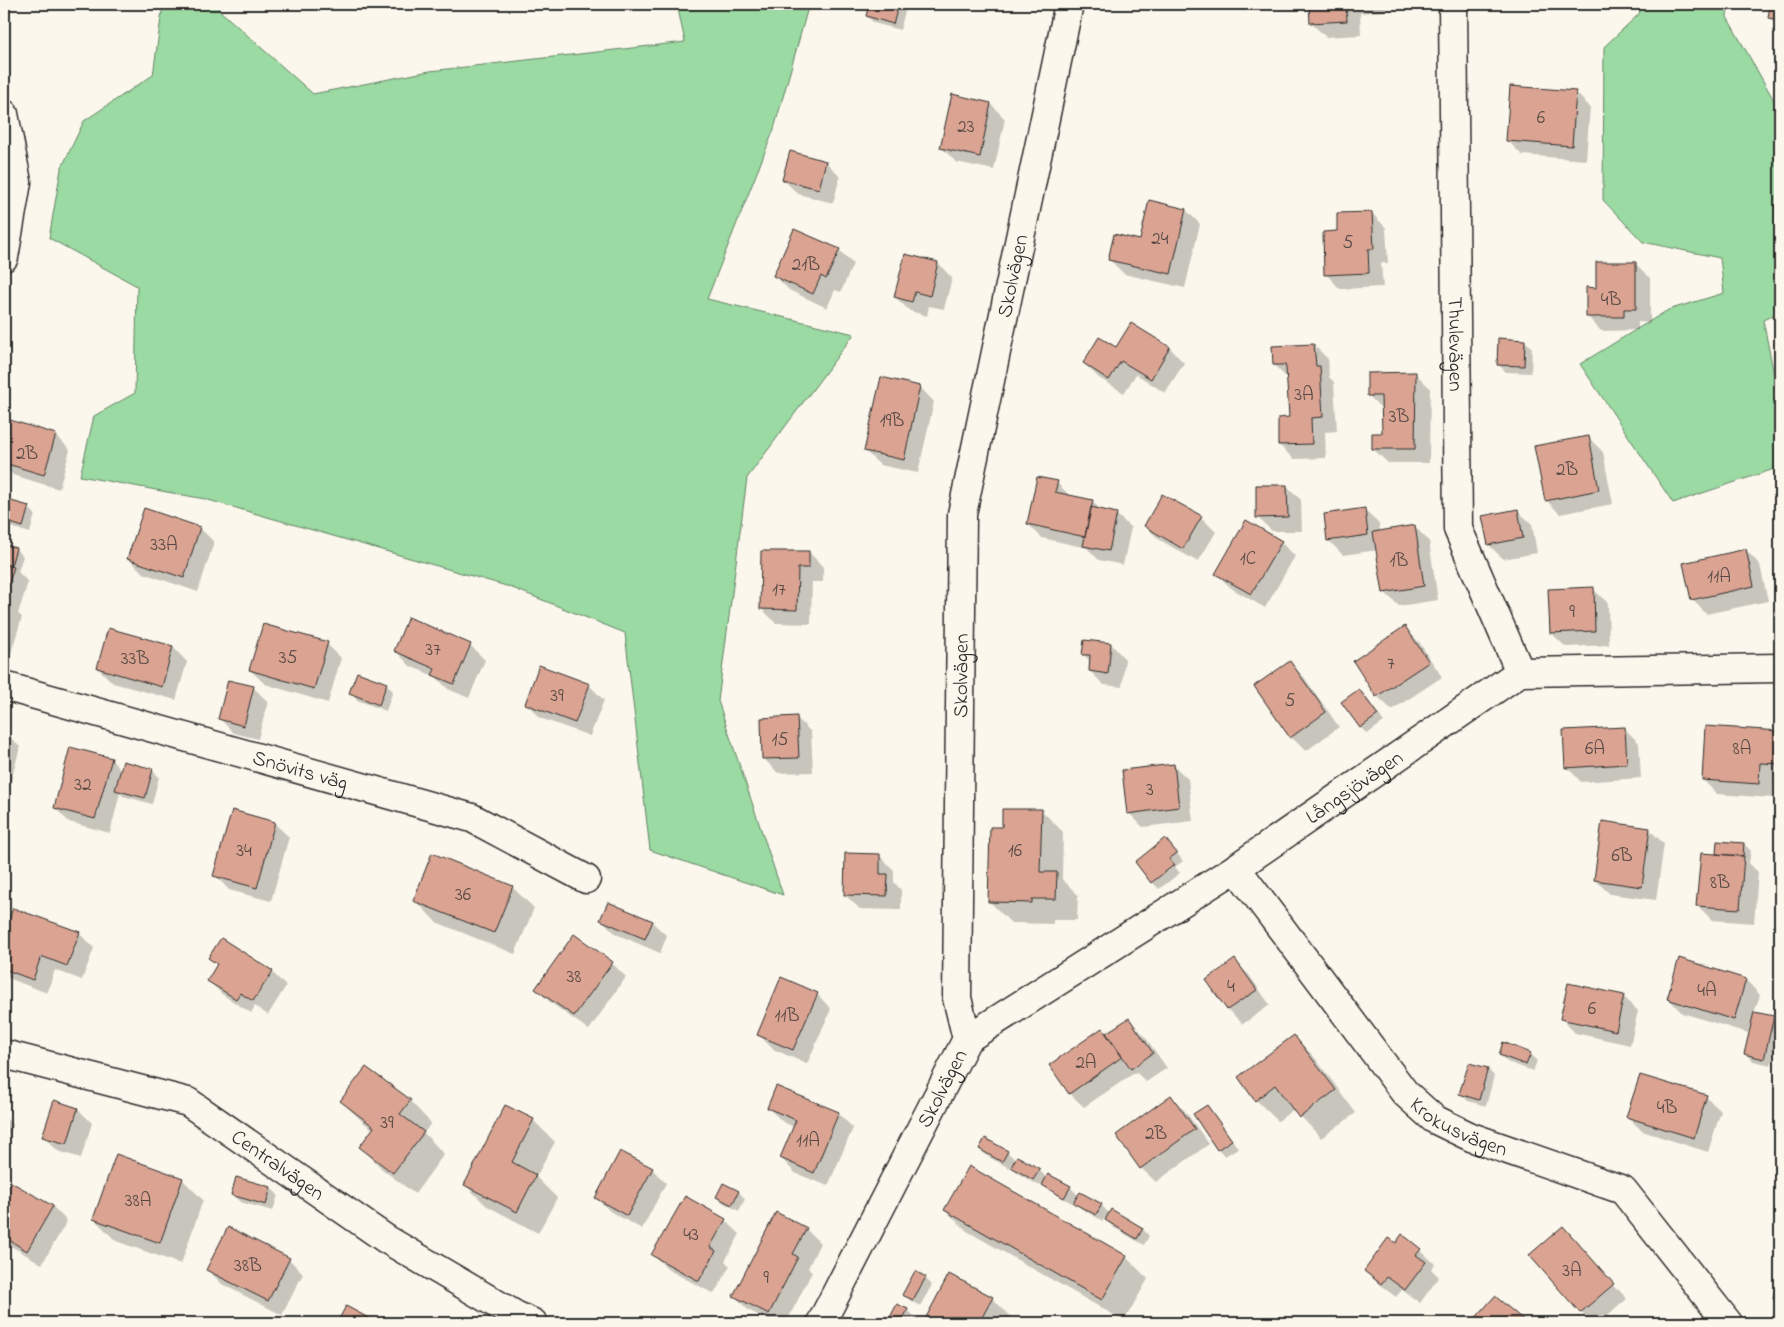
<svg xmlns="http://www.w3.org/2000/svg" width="1784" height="1327" font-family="'Indie Flower',sans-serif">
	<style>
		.green { fill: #9bdaa2; stroke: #638266 }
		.shadow { fill: #0003 }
		.building { fill: #dba492; stroke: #2b2b2b }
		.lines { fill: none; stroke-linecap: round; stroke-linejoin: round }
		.street-casing { stroke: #2b2b2b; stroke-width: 31 }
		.street { stroke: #fbf7ec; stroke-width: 28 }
		.labels { text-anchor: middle; stroke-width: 4; stroke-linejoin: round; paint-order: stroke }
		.number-label { font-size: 19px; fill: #574945 }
		.street-label { font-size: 21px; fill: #2b2b2b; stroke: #fbf7ec }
	</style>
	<rect width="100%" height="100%" fill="#fbf7ec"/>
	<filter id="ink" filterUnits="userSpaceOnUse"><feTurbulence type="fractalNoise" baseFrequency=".02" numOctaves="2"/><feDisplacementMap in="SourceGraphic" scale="10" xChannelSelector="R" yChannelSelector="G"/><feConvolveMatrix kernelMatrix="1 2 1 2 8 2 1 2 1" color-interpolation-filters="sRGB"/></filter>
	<g filter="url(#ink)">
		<path class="green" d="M163,4H217L219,10L313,94L430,71L685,42L677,4H809L774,129L707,299L854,334L747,478L718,701L783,895L650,850L625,633L510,587L205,499L80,476L94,416L135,393L137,286L49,238L61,169L84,121L153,75Z
			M1641,4H1728L1727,17L1780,111V312L1763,320L1780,404V467L1673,503L1580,364L1668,310L1724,293L1720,258L1643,242L1603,200L1604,47L1639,14Z"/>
		<path class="shadow" d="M871,4H902L906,8L900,30L874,23L867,16Z
			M1310,4H1386V11L1360,13L1361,35L1326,37L1311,23Z
			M1565,4H1619V6L1567,5Z
			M1771,4H1780V25H1777L1770,18Z
			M1575,92L1590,107L1586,160L1522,155L1507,140Z
			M991,104L1005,119L994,170L956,162L941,147Z
			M791,153L826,162L840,177L833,203L798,194L783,179Z
			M1186,210L1200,224L1185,288L1124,274L1110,260L1141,242Z
			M1372,213L1386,228L1388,263H1381L1383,287L1340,289L1326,274L1339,233Z
			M839,250L853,264L841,292L835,290L827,308L789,290L775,276Z
			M906,255L938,263L952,278L944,309L929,306L927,316L910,311L895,297Z
			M1636,264L1650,278V323L1638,322V330L1601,331L1587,316Z
			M1131,325L1170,348L1184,363L1165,393L1136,374L1124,393L1099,378L1084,363L1116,349Z
			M1525,341L1532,348L1531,373L1506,372L1499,365Z
			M1314,345L1328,359L1329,377L1334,382L1337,431L1325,432L1326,458L1294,459L1279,445L1290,418L1287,378L1274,365Z
			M1415,373L1430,388L1429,463H1388L1373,449L1383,435V410L1368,395Z
			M882,378L920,387L934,402L918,473L880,465L865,451Z
			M11,422L56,435L70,450L59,489L13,475L4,466V445Z
			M1589,438L1603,452L1613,504L1560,514L1546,500Z
			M1057,483L1071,497L1092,501L1102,511L1116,514L1131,528L1123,565L1099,560L1087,548L1042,538L1028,524Z
			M1287,486L1301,500L1302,531H1272L1257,517Z
			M4,501L28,507L35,514L30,533L4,525Z
			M145,510L200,528L214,542L198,592L143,573L128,558Z
			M1364,510L1379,524L1380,532L1415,527L1429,541L1438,600L1399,606L1384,592L1378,550L1343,555L1328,540Z
			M1517,510L1532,524L1537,553L1503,559L1489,545L1483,517Z
			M1201,517L1216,532L1198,562L1160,540L1145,526Z
			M1281,542L1295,556L1265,608L1231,588L1217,574Z
			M4,546L16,549L23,556L18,572L28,582L18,614L22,617L11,653L4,651Z
			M1746,550L1760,565L1768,601L1706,614L1692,599Z
			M809,552L823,567V582H812L811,624L776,623L761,608Z
			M1593,589L1608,603L1609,645L1566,647L1551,633Z
			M409,619L470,645L485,660L469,698L448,689L436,677L410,666L396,651Z
			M1405,628L1419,642L1442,677L1392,710L1377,696Z
			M327,644L341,658L328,703L265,684L250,670Z
			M1111,644L1125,659L1122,687L1104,685L1090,671L1091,662L1083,654Z
			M173,647L187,662L176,700L113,683L98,668Z
			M1290,663L1304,677L1339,727L1306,751L1291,737Z
			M358,674L386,684L393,691L386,711L357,700L350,693Z
			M229,681L254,688L268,702L258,739L234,733L219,718Z
			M589,685L604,700L590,736L540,718L526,703Z
			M1359,690L1366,697L1384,722L1367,734L1360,727Z
			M797,718L811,732L813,772L778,773L764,759Z
			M1706,727L1780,732V777L1774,776L1773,798L1717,794L1703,780Z
			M1624,728L1639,743L1641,778L1581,782L1567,767Z
			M4,731L20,747L7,797L4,796Z
			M111,759L121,770H152L159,777L152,804L123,796L120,793L110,833L69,822L55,808Z
			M1173,765L1188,779L1193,821L1143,827L1129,813Z
			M1041,810L1063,832L1062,879L1078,895L1077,920H1053V924L1011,923L990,902L1003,828Z
			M274,823L289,837L271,901L229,890L215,875Z
			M1649,829L1664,844L1656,900L1610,894L1595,880Z
			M1718,842L1744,844L1751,851L1749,863L1758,872L1754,923L1712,920L1697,905L1717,855Z
			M1172,847L1183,861L1175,867L1180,873L1159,889L1152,882Z
			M879,855L894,870V882L901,890V910L860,909L845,895Z
			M512,887L534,908L515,954L436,922L415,900Z
			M14,909L79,933L94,948L82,980L55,970L47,993L8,978L4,974V937Z
			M602,920L652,922L667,936L660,953L616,934Z
			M210,958L272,972L286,986L268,1015L255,1006L251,1013L223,995L209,981L218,966Z
			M1680,959L1746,980L1760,995L1754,1013L1774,1017L1780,1024L1771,1065L1753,1061L1746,1054L1752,1027L1750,1026L1748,1033L1682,1013L1668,998Z
			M1235,961L1249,975L1270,1005L1243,1024L1228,1010L1207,980Z
			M612,963L626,977L589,1030L551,1003L536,989Z
			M817,994L831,1009L807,1064L773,1049L758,1034Z
			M1623,996L1638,1011L1630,1045L1575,1033L1561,1018Z
			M1128,1019L1143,1034L1167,1068L1146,1082L1136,1072L1084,1107L1069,1093L1102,1029L1107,1034Z
			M1294,1036L1315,1058L1356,1113L1321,1138L1294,1109L1278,1121L1256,1100Z
			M1530,1054L1537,1061L1533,1071L1507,1062L1500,1055Z
			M1488,1069L1494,1076L1486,1106L1468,1101L1461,1094Z
			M777,1087L839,1114L853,1128L828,1186L795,1173L781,1158L794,1127L783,1122L768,1108Z
			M1171,1097L1185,1111L1209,1144L1156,1182L1141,1168L1118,1135Z
			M1706,1097L1721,1111L1708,1152L1642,1131L1628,1117Z
			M341,1101H410L431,1123L424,1133L444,1154L415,1194L382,1169L361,1147L374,1130L363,1122Z
			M55,1102L78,1109L92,1123L81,1158L58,1151L43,1136Z
			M1206,1106L1213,1113L1238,1148L1225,1156L1218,1149Z
			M4,1116L13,1125L4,1150Z
			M533,1120L555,1142L536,1177L557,1198L538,1233L487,1206L465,1185Z
			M980,1149L1007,1152L1016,1160L1039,1170L1047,1178L1070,1187L1079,1196L1101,1205L1110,1214L1111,1211L1143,1229L1149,1236L1144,1245L1113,1227L1104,1218L1103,1221L1082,1209L1073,1201L1072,1203L1050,1191L1042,1183L1040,1186L1019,1174L1011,1165L1009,1168L987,1156Z
			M969,1168L1126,1257L1148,1279L1124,1321L967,1231L945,1210Z
			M652,1169L666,1183L642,1229L611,1212L596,1198Z
			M182,1179L203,1200L181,1264L116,1241L94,1219Z
			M237,1179L271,1188L278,1195L273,1211L240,1202L233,1195Z
			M12,1183L53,1207L67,1221L42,1264L4,1242V1197Z
			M739,1192L745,1199L739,1211L724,1203L717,1196Z
			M725,1220L740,1234L725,1261L730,1266L714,1294L667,1269L653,1254Z
			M1563,1227L1576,1240H1574L1617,1290L1618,1289L1627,1299L1599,1323H1592L1581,1312L1531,1255Z
			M806,1229L820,1243L808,1268L812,1272L786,1323H774L748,1310L734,1295Z
			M1396,1245L1420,1250L1435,1264L1431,1269L1439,1277L1420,1303L1402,1290L1396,1297L1380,1285L1365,1271Z
			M289,1259L303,1274L282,1315L222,1284L207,1269Z
			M1780,1272V1303L1774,1297Z
			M949,1275L992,1298L1014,1320L1012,1323H924Z
			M925,1278L932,1285L920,1306L911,1301L904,1294Z
			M1495,1297L1525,1323H1473Z
			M898,1305L908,1310L915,1317L911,1323H888Z"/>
		<path class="building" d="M869,4H899L893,24L866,16Z
			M1309,4H1346L1347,21L1310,23Z
			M1770,4H1780V20L1768,18Z
			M1510,86L1576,91L1572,146L1506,141Z
			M952,94L991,103L980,157L940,148Z
			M790,151L826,161L819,189L782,180Z
			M1149,200L1186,209L1171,274L1108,260L1114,234L1140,240Z
			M1372,212L1374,249H1368L1369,273L1324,275L1323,232L1337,231V213Z
			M794,229L840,249L826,279L821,276L813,294L773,276Z
			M905,254L938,262L930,296L915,292L912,302L894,297Z
			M1596,262H1636V309H1624V317H1586V287L1596,288Z
			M1131,323L1170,347L1151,379L1121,361L1109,380L1083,363L1099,337L1116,347Z
			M1498,338L1525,340L1524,366L1497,365Z
			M1314,344L1316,366H1320L1323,417L1311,418L1312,444L1278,445V418L1289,417L1286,368L1285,365H1273L1272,346Z
			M1416,372L1415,449H1372V433H1382L1381,396H1367V373Z
			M881,377L920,386L904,460L864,451Z
			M10,420L56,434L44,475L4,463V440Z
			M1589,436L1599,490L1545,501L1534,446Z
			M1037,477L1058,481L1055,492L1093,500L1085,537L1027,524Z
			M1256,485H1287L1288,517L1256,518Z
			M1162,494L1202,516L1183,549L1144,526Z
			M4,499L29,506L23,527L4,521Z
			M1091,507L1117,513L1109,551L1083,546Z
			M144,508L200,527L184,578L127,559Z
			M1365,508L1368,535L1327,541L1324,514Z
			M1518,509L1523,538L1488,545L1482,516Z
			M1246,520L1282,541L1251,594L1215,574Z
			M1415,525L1424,586L1383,593L1373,532Z
			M4,544L16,548L11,566L4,564Z
			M1746,549L1754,586L1691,600L1683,563Z
			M761,551H809V568H798L797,610L760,609Z
			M4,564L14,567L4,600L8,602L4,616Z
			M1594,587L1595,631L1550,633L1548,589Z
			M408,617L471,644L454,684L432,675L435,669L394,651Z
			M263,624L328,642L314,689L249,670Z
			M1405,626L1429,662L1376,697L1353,661Z
			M108,628L173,646L162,687L97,668Z
			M1084,640L1111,643L1108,674L1089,671L1090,655H1082Z
			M1290,661L1326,712L1290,738L1254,686Z
			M539,665L590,684L575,723L525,704Z
			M357,672L387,683L379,705L349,693Z
			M228,680L254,686L244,726L218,719Z
			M1359,689L1378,715L1360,728L1341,702Z
			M797,716L799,758L762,759L761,718Z
			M1705,726L1780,731V764L1760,763L1759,784L1702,780Z
			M1625,727L1627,764L1565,768L1563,730Z
			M70,747L112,758L95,819L54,808Z
			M123,761L153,769L145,798L115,790Z
			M1174,764L1179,807L1127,814L1122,770Z
			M1002,809H1042L1040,872H1057L1056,899H1032V903L988,902L990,827H1002Z
			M232,810L275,822L257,888L213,876Z
			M1602,821L1650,828L1642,887L1594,880Z
			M1165,838L1177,853L1169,859L1174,865L1151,883L1135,862Z
			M1717,841L1744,843L1743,856L1716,854Z
			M432,853L513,886L494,933L413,901Z
			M845,853L880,854V874H888L887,896L844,895Z
			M1701,853L1744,856L1740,909L1696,906Z
			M608,902L653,921L645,939L600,920Z
			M13,908L80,932L67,966L41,956L33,980L4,969V933Z
			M574,934L613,962L574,1016L535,989Z
			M221,938L273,971L253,1001L240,993L236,999L207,981L217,964L208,958Z
			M1679,958L1746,979L1734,1020L1667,999Z
			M1235,959L1257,990L1227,1010L1206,980Z
			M781,977L818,993L793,1050L757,1035Z
			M1568,983L1624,995L1616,1031L1560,1019Z
			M1754,1012L1774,1016L1764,1059L1744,1054Z
			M1129,1018L1153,1053L1131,1069L1106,1033Z
			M1102,1028L1122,1057L1069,1094L1049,1065Z
			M1294,1035L1336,1090L1299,1118L1275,1085L1255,1101L1238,1077Z
			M1503,1042L1531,1053L1526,1065L1499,1055Z
			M1469,1063L1488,1068L1479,1100L1459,1094Z
			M366,1067L411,1100L400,1114L424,1132L393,1173L359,1147L374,1127L340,1101Z
			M1640,1075L1707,1095L1694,1138L1626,1117Z
			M776,1086L839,1112L814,1173L780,1158L796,1120L767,1108Z
			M1171,1095L1195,1129L1140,1169L1116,1135Z
			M54,1100L78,1108L67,1144L42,1137Z
			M505,1105L534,1119L512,1162L536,1175L517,1212L464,1185Z
			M1207,1105L1232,1140L1217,1150L1193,1114Z
			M985,1138L1008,1151L1002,1162L979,1149Z
			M620,1151L653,1168L627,1216L595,1198Z
			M116,1154L183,1178L160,1243L93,1219Z
			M1017,1156L1040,1169L1033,1180L1011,1167Z
			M969,1166L1127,1256L1102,1300L944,1210Z
			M1048,1174L1071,1186L1064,1198L1042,1185Z
			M236,1177L271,1187L266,1205L231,1195Z
			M11,1182L53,1206L27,1251L4,1237V1195Z
			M723,1183L739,1191L732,1205L716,1197Z
			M1080,1192L1102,1204L1096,1215L1073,1203Z
			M685,1196L726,1219L710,1247L716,1251L699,1281L651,1255Z
			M1111,1209L1143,1228L1137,1239L1105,1220Z
			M776,1212L807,1228L793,1254L798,1257L769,1314L733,1296Z
			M1563,1226L1614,1284L1580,1313L1529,1255Z
			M228,1227L290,1258L268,1301L206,1270Z
			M1402,1234L1421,1249L1416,1255L1426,1262L1405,1290L1387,1277L1381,1284L1364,1271L1388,1238L1396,1243Z
			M1780,1266V1299L1773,1298Z
			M915,1271L926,1277L913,1300L902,1295Z
			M949,1274L993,1297L979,1323H923Z
			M1495,1296L1527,1323H1471Z
			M897,1304L908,1309L901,1323H887Z
			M346,1306L378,1323H337Z
			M1666,1317L1674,1323H1660Z"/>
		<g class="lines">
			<defs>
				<g id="street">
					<path id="s1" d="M1453,4L1458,529L1520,672"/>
					<path d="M4,114L17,182L4,257"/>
					<path id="s2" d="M4,686L472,818L586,879"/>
					<path id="s3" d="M1236,868L1405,1093L1434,1119L1471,1137L1623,1190L1728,1323"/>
					<path id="s4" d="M967,1039L1236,868L1520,672L1780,668"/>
					<path id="s5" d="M4,1054L188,1102L386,1239L517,1316L533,1323"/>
					<path id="s6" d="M821,1323L967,1039L957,998L962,514L1069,4"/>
				</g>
			</defs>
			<use href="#street" class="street-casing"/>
			<use href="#street" class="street"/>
		</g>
	</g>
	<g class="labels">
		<g class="number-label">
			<text x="1541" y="123">6</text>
			<text x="966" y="132">23</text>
			<text x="1160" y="244">24</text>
			<text x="1348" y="248">5</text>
			<text x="806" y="270">21B</text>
			<text x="1611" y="305">4B</text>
			<text x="1304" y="400">3A</text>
			<text x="1399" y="422">3B</text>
			<text x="892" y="426">19B</text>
			<text x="27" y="459">2B</text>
			<text x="1567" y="475">2B</text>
			<text x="164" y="550">33A</text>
			<text x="1248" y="564">1C</text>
			<text x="1399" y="566">1B</text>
			<text x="1719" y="582">11A</text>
			<text x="779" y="595">17</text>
			<text x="1572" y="617">9</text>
			<text x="433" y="655">37</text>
			<text x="288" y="663">35</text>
			<text x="135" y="664">33B</text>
			<text x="1391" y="669">7</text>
			<text x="557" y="701">39</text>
			<text x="1290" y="706">5</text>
			<text x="780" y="745">15</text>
			<text x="1595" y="754">6A</text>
			<text x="1742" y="754">8A</text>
			<text x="83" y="790">32</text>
			<text x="1150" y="795">3</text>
			<text x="244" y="856">34</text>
			<text x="1015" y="856">16</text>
			<text x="1622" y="861">6B</text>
			<text x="1720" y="888">8B</text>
			<text x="463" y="900">36</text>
			<text x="574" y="982">38</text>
			<text x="1231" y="992">4</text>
			<text x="1707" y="996">4A</text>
			<text x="1592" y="1014">6</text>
			<text x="787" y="1021">11B</text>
			<text x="1086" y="1068">2A</text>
			<text x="1667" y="1113">4B</text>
			<text x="387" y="1128">39</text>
			<text x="1156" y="1139">2B</text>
			<text x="808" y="1146">11A</text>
			<text x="138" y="1206">38A</text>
			<text x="691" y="1240">43</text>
			<text x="248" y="1271">38B</text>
			<text x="1572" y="1276">3A</text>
			<text x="766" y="1283">9</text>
		</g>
		<g class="street-label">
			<text dy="7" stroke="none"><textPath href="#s6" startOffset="1089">Skolvägen</textPath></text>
			<text dy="7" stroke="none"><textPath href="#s1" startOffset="340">Thulevägen</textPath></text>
			<text dy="7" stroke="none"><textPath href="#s6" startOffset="684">Skolvägen</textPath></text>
			<text dy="7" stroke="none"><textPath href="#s2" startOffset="308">Snövits väg</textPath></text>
			<text dy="7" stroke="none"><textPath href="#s4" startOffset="462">Långsjövägen</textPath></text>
			<text dy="7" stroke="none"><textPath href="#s6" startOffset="264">Skolvägen</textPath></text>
			<text dy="7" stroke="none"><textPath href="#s3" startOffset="346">Krokusvägen</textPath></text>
			<text dy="7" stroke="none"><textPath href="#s5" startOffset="300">Centralvägen</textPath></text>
		</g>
	</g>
	<rect width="1784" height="1327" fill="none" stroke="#fbf7ec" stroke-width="20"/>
	<rect x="10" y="10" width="1764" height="1307" fill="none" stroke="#2b2b2b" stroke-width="2" filter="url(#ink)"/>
</svg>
